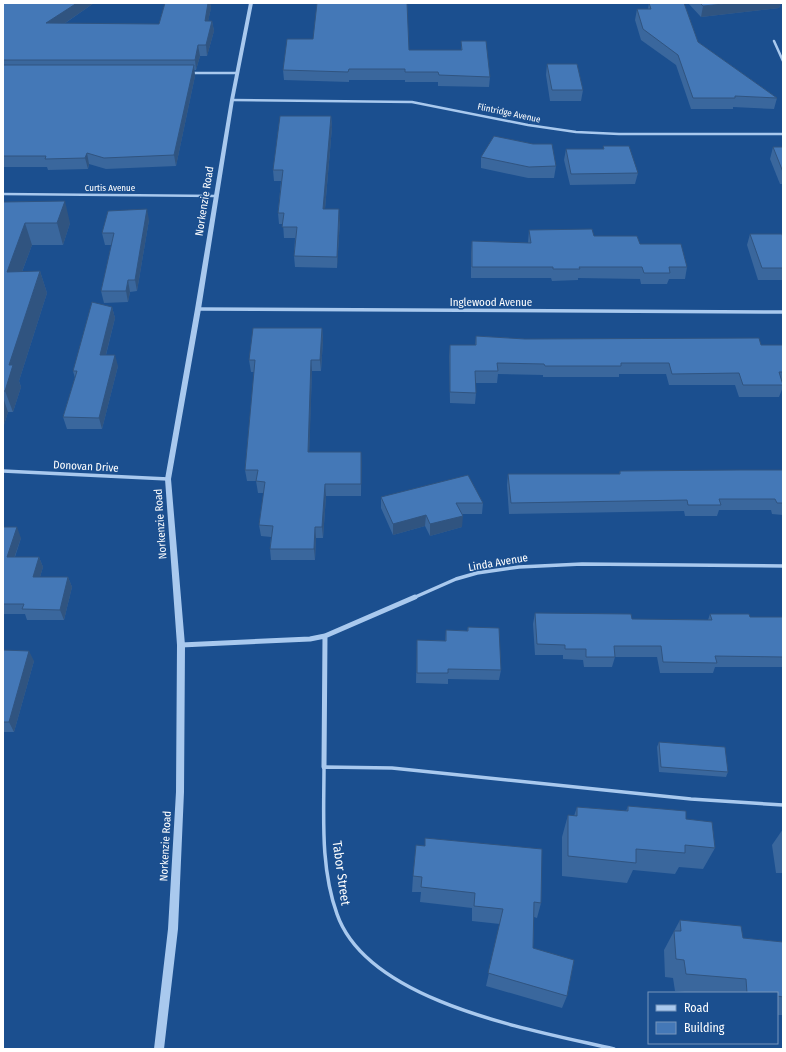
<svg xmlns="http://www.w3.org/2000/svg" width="786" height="1052" font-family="'Fira Sans Condensed',sans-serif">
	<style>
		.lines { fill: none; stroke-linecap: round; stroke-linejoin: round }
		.service { stroke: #a9c9ee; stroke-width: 3.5 }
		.minor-far2 { stroke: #a9c9ee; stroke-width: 2.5 }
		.minor-far1 { stroke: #a9c9ee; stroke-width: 3.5 }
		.minor { stroke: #a9c9ee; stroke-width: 5 }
		.tertiary { fill: #a9c9ee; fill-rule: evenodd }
		.wall { fill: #3a679d }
		.shaded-wall { fill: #305480 }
		.building { fill: #4478b7; stroke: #305480 }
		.labels { text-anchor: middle; stroke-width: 3; stroke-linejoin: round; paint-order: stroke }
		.far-street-label { font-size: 9px; fill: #fff; stroke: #1b4f8f }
		.street-label { font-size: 11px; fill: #fff; stroke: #1b4f8f }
		.near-street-label { font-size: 13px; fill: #fff; stroke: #1b4f8f }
	</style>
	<rect width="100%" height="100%" fill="#1b4f8f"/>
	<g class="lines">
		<path class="service" d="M614,1049C533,1030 368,1003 337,914C320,867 324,815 324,767L392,768L691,799L783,805"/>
		<path class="minor-far2" d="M774,41L783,61
			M189,73H237
			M232,100L412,102L528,125L576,132L619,134H783
			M3,194L217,196"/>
		<path class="minor-far1" d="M198,309L783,312
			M3,471L168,479
			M413,598L456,579L477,573L519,567L582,564L783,566"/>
		<path class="minor" d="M181,645L310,639L325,636L415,597
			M324,767L325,636"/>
		<path class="tertiary" d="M249,3H253L234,100L201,309L171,479L185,645L184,792L178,929L164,1049H154L168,929L176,792L177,645L165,479L195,309L230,100Z"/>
	</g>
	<path class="wall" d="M3,3H94L64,24H159L165,3H210L211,8L208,21H212L214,31L207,56H200L196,70H194L195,76L176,166L106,169L89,164L88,169L48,170L47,167H3Z
		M649,3H684L698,42L777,98L774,109L733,107V109H691L676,65L641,40L635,20L637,9H648Z
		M688,3H781L779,8L701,17Z
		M461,41L490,77L489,87L438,86V82H405V80H349V82L284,80L283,70L409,50H461Z
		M547,64L583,90L581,101H550L546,75Z
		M331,116L332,127L325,209L340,220L337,268L295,267L294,256L295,238H284L283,224H279L278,213L281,181H274L273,170Z
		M603,146L638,173L635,184L570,185L564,160L566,149H603Z
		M773,147H783V184H780L770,159Z
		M481,157L556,166L554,178H528L481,168Z
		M3,202L70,223L63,245H32L22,272L40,271L47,293L19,381L21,387L13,412H8L3,428Z
		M149,220L137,291L130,292L128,302L104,303L101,291L112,245H105L102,233Z
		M529,230L594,236L640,244L687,267L685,279H669L667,284H641L640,279L578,278V280L552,281L551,278H471V253L472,241L528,243Z
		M750,234L783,238V280H758L747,245Z
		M112,307L115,318L106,355L118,366L102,429H67L63,417L75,378L73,371Z
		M322,328L323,340L321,371H312L309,452H361V496H326L323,538H316L315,560H271L270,549L271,537L261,536L259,525L264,493H258L256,481H247L245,470L254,372H251L249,360Z
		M476,336L525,339L761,345H783V387L779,397H739L735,385H669L666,374H619V377H543V375L498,374L497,383H476V393L475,404L450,403L449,356L450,345H475Z
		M783,470V515L772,514L771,510H719L717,516H685L684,511L509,514L507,485L508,474H619L620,471Z
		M381,497L483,503L482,514H462V527L430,536L425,526L393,535L381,508Z
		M3,527L21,538L15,557H39L43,567L40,577H68L72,587L64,620H27L25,614H3Z
		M535,613L632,619L708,620L710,614L750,617H783V667H715L713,673H660L657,657H615L612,667H584L583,660L563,659V655H535L533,624Z
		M468,627L501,670L499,680L448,679V684L416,683L417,640L445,641L446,630L467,631Z
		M3,650L34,661L14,732H3Z
		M659,742L728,772L726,777L659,772L657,747Z
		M628,806L686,819L715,848L703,869L679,867L675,874L633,870L627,883L562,876V837L568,815L574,816L577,807L626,811Z
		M783,829V873H776L772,845Z
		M416,845L541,903L537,918L534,917L533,948L567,996L562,1008L486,986L500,924L472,921V908L420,902L421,892H412L413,876Z
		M680,920L743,938L783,942V1015H777V993H695L675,991L673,978L665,977L664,950Z"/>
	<path class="shaded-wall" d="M77,3H94L49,34L46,23Z
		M208,3H210L211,8L206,31L205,21Z
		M734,3H781L779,8L701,17L703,6Z
		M212,21L214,31L207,56L206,45Z
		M198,45L200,56L196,70L195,60Z
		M194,65L195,76L176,166L174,155Z
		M331,116L332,127L324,220L323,209Z
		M87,153L89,164L88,169L85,158Z
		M65,201L70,223L63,245L57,223Z
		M147,209L149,220L137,291L135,280Z
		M339,209L340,220L337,268V257Z
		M25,223L32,245L14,293L7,272Z
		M40,271L47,293L19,381L21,387L13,412L5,391L9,365Z
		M128,280L130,292L128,302L126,291Z
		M112,307L115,318L103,366L100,355Z
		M322,328L323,340L321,371L320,360Z
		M115,355L118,366L102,429L99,418Z
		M311,360L312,371L309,464L308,452Z
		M3,397L8,412L3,428Z
		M361,452L362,464L361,496Z
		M325,484L326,496L323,538L322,527Z
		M426,515L425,526L393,535V524Z
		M463,516L462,527L430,536V524Z
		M17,527L21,538L11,567L7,557Z
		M315,527L316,538L315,560L314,549Z
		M39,557L43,567L37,587L33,577Z
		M68,577L72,587L64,620L60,610Z
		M29,651L34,661L14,732L9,722Z"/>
	<path class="building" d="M3,3H77L46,23L159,24L165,3H208L205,21H212L206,45H198L195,60H3Z
		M317,3H407L409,50H462L461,41H486L490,77L439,75L438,72H405V69H349L348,72L283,70L287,39H313Z
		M649,3H684L698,42L777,98L735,96V98H693L678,55L643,29L637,9H651Z
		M700,3H734L703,6Z
		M547,64H577L583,90H552Z
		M3,65H194L174,155L104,158L87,153L85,158L45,159L46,156H3Z
		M280,116H331L323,209H339L337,257L294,256L297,227H282L284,213H278L283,170H273Z
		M494,136L533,144H552L556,166L529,167L481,157Z
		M603,146H629L638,173L571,174L566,149H604Z
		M773,147H783V172Z
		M65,201L57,223H25L7,272L40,271L9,365H13L5,391H3V202Z
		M147,209L135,280H128L126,291H101L114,233H102L108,211Z
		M592,229L594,236H637L640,244H681L687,267H669L670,273H644L642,267H579L580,269H553V267H472V241L531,243L529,230Z
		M750,234H782L783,238V268H762Z
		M92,302L112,307L100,355H115L99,418L63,417L77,371H73Z
		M253,328H322L320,360H311L308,452H361V484H325L322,527H315L314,549H270L273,526L259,525L265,482L256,481L258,470H245L255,360H249Z
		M476,336L525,339L759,338L761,345H783V372H779L783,385H743L739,373L672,374L669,363H621V366H545L544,364L497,363L498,371H475L476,393L450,392V345H476Z
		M739,470H783V503H777L775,499H719L721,505H688L687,500L511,503L508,474H620V471Z
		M468,475L483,503H456L463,516L430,524L426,515L393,524L381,497Z
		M3,527H17L7,557H39L33,577H68L60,610L22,609L24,604H3Z
		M535,613L631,614L632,619L712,620L710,614H749L750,617H783V657L715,656L717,663L663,662L661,646H614L615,657H586V649H565V645L537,644Z
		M468,627L499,628L501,670L448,669V673H417V640L446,641V630L468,631Z
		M3,650L29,651L9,722H3Z
		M659,742L725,747L728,772L661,767Z
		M628,806L686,811V819L712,822L715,848L685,845V853L636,849V863L568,856V815L577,816V807L628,811Z
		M425,838L542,849L541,903L534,902L533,948L574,960L567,996L488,973L503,909L474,906L475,893L421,887L422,877L413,876L416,845L425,846Z
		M680,920L741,926L743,938L783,942V997L777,996V993H747L746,979L686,974L684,960L676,959L674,931H681Z"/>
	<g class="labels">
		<g class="far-street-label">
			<text transform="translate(509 113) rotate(12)" y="3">Flintridge Avenue</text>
			<text x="110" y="191">Curtis Avenue</text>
		</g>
		<g class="street-label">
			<text transform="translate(204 201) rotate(-81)" y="4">Norkenzie Road</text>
			<text x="491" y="306">Inglewood Avenue</text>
			<text transform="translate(86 466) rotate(3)" y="4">Donovan Drive</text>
			<text transform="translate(160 524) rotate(-94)" y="4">Norkenzie Road</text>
			<text transform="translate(498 562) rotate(-10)" y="4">Linda Avenue</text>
			<text transform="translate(165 846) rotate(-87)" y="4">Norkenzie Road</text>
		</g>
		<g class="near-street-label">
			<text transform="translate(342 873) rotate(82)" y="5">Tabor Street</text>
		</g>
	</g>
	<rect width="786" height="1052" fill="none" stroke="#ffffff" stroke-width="8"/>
	<rect x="648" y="992" width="130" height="52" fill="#1b4f8f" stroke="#7695bc"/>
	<rect x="656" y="1005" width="20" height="6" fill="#a9c9ee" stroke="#7695bc"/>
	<text x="684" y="1012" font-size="12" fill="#ffffff">Road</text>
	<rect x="656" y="1022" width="20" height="12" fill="#4478b7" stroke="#7695bc"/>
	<text x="684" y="1032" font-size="12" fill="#ffffff">Building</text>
</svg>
